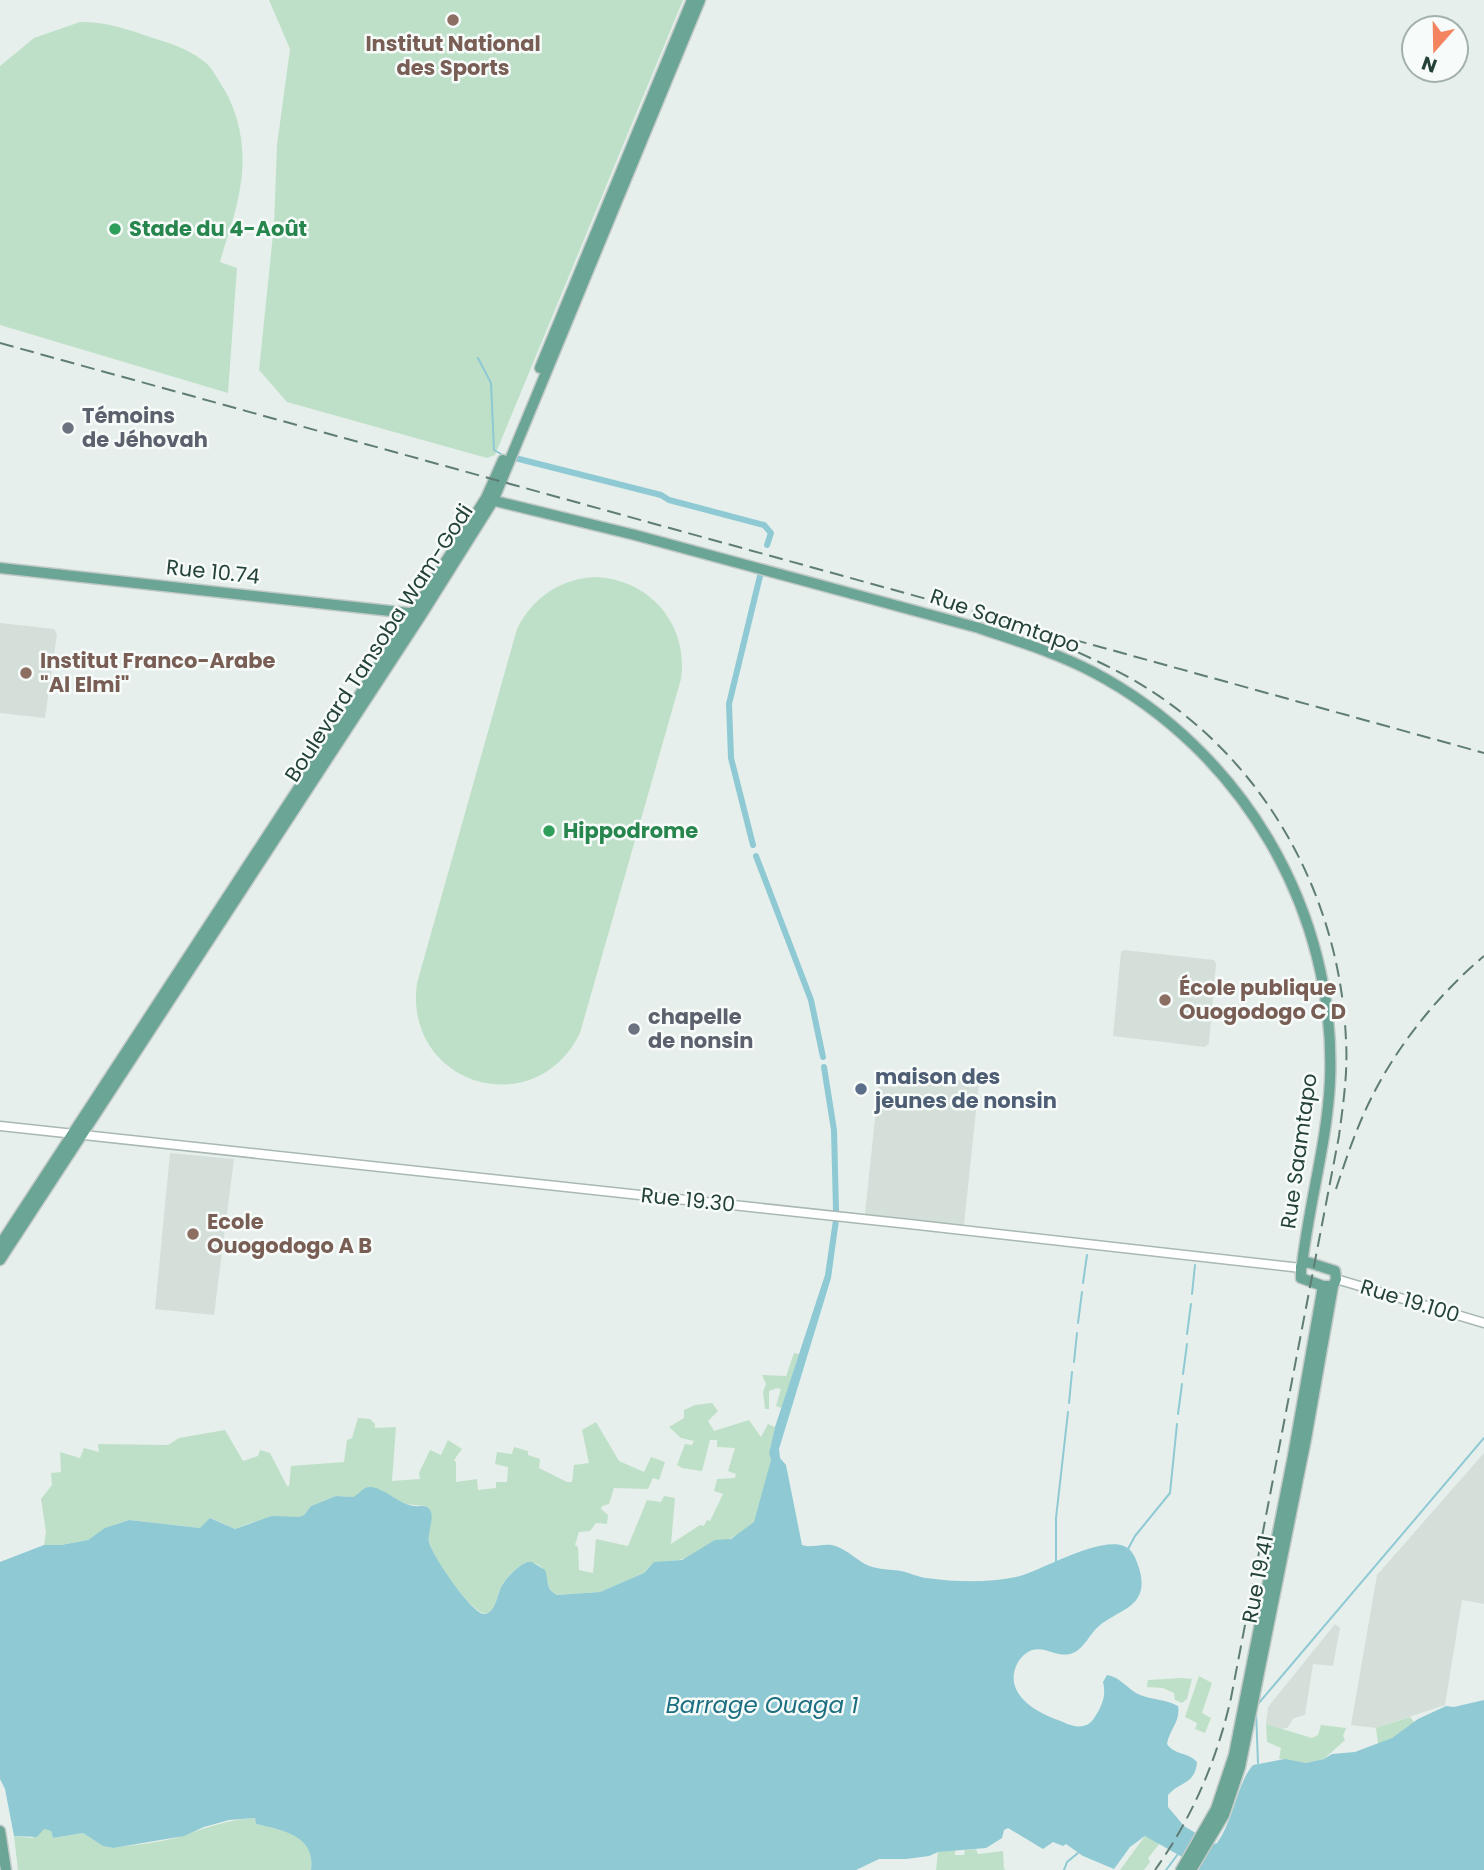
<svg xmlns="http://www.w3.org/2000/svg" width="1484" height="1870" font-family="Poppins,sans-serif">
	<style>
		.built { fill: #d4dfda }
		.green { fill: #bfe0c8 }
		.water { fill: #8ec9d4 }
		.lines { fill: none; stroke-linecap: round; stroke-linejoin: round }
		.stream { stroke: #8ec9d4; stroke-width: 2 }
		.canal { stroke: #8ec9d4; stroke-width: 6 }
		.minor-casing { stroke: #a8b8b2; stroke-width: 11 }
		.major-casing { stroke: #c2cac8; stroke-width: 13 }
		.minor { stroke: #fff; stroke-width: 8 }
		.major { stroke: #6aa596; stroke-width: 10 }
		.rail { stroke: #5f7d75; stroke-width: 2; stroke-dasharray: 14 7; stroke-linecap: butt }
		.education-dot { fill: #8d6e63; stroke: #f7fbf9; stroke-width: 2.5 }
		.leisure-dot { fill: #2e9e5b; stroke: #f7fbf9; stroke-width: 2.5 }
		.worship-dot { fill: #6b7280; stroke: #f7fbf9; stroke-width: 2.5 }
		.service-dot { fill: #5c6f8a; stroke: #f7fbf9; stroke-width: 2.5 }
		.labels { text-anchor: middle; stroke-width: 5; stroke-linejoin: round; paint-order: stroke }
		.education-label { font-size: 21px; font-weight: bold; fill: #785e54; stroke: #f7fbf9; text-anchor: start }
		.leisure-label { font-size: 21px; font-weight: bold; fill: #27864d; stroke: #f7fbf9; text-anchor: start }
		.worship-label { font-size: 21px; font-weight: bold; fill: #5b616d; stroke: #f7fbf9; text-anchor: start }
		.street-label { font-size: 21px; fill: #24423a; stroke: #f7fbf9 }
		.service-label { font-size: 21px; font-weight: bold; fill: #4e5e75; stroke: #f7fbf9; text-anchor: start }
		.water-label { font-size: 23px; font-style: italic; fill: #1c6f80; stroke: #f7fbf9 }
	</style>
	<rect width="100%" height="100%" fill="#e6efeb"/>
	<path class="built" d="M0,623L54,629L57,634L45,718L0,713Z
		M1124,950L1214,960L1216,964L1209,1043L1205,1047L1113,1036L1121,952Z
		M880,1071L979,1082L964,1225L865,1214Z
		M170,1153L234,1159L214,1315L155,1309Z
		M1484,1453V1604L1462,1600L1445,1705L1376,1728L1351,1725L1377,1575Z
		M1335,1624L1340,1628L1333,1666L1313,1664L1305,1715L1294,1718L1287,1728L1281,1729L1266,1724L1268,1707Z"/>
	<path class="green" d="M269,0H683L495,455L487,458L287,402L259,370L274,225L277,145L290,49Z
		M80,22C105,21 130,30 153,38C170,43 188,49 202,60C210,65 214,73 219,81C242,115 247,155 239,194C235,217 226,240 220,262L237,268L228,393L0,325V66L34,38Z
		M595,577C650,579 689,625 681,679L580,1033C535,1125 403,1085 417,983L517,629C533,597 560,579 595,577Z
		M794,1353L799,1354L782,1408L776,1406L781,1389L777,1388L769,1391V1409H765L763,1392L766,1384L762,1375L786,1376Z
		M712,1403L718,1411L708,1421L714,1431L749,1420L761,1437L768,1424L775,1427L769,1453L771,1460C766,1479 763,1504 754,1522C748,1532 695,1557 682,1559C667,1563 654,1558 644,1573L600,1592L557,1595C540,1587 554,1563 527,1562C518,1566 504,1579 500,1589C497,1596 497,1608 489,1613C475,1621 431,1555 429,1541C427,1532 430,1523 431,1514L425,1506L404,1504L379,1489L353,1497L336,1496L311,1506L304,1515L299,1517L253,1522L235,1529L211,1518L200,1528L129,1520L116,1524L88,1540L61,1545H44L46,1532L41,1499L52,1485L51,1473L61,1472L60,1452L80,1458L84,1448L99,1452L98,1444L168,1445L179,1438L225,1430L243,1461L258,1456L260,1450L270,1453L287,1486H289L291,1466L344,1462L347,1440L352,1438L358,1418L370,1419L375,1424V1428L396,1427L392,1481L420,1479L419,1473L430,1450L441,1455L448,1440L462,1449L454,1460L456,1462V1482L477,1479L478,1490L496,1488V1482H507L508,1467L495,1464L497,1452L512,1454L514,1447L528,1451V1455L540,1459L539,1468L567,1482H572L574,1465L589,1463L582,1430L596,1422L619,1461L644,1472L651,1457L665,1462L659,1480L653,1478L648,1489L614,1488L609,1504L602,1506L601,1509L608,1515L607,1524L596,1523L590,1531L579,1532L575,1545L578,1547L579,1570L593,1573L596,1539L628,1546L647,1500L661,1502L664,1496L675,1498L671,1544L700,1525L704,1526L707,1520L710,1521L723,1494L714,1491L717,1479L735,1478L736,1474L728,1471L735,1448L717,1447V1440H710L702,1471L682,1468L677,1465L685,1444L692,1445L694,1441L681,1438L669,1427L684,1418V1410L695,1405Z
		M1199,1676L1212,1683L1202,1713L1211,1718L1205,1733L1195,1729L1197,1723L1185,1717Z
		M1182,1678L1192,1679L1187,1699L1182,1703L1175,1700L1174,1693L1163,1688L1147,1687L1148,1680Z
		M1410,1717L1415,1723L1392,1738L1378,1744L1376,1728Z
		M1266,1724L1312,1738L1318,1735L1321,1725L1346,1728L1343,1736L1345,1740L1324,1759L1306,1763L1279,1759L1281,1748L1267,1742Z
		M255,1818L256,1824C283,1830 317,1836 311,1870H18L14,1836L32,1838L44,1829L51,1831L53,1838L83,1833L103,1846L113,1848C137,1844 163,1843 185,1835C212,1826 227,1820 255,1818Z
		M1145,1836L1160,1843L1148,1858L1150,1862L1144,1870H1120Z
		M976,1849L978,1854L1003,1851L1004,1869L1006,1870H936L938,1852L955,1850V1855H964L965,1850Z"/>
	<path class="water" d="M833,1220H839L831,1278L779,1449L780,1458L786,1465L802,1545C814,1549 826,1541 838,1547C848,1551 856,1559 865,1564C876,1570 889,1569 901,1571C910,1573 918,1577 926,1578C956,1582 986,1583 1016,1577C1041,1572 1109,1529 1130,1550C1134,1554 1137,1562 1139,1568C1151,1607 1119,1609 1099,1626C1089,1634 1085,1648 1073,1653C1059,1659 1046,1646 1032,1650C1026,1652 1020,1658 1017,1664C1003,1693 1035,1712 1058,1720C1066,1723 1074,1728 1083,1726C1091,1725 1094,1718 1098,1712C1103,1702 1106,1694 1103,1682L1107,1675C1121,1677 1128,1690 1140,1695C1152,1700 1165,1699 1178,1706C1181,1721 1169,1730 1167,1744C1174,1755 1188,1752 1197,1762C1195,1785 1180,1781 1168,1795V1807L1184,1826L1214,1844L1217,1843C1234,1820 1237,1783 1253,1765L1285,1759L1306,1763L1324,1759L1332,1754L1355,1752L1392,1738L1418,1719L1446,1706L1454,1707L1484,1700V1870H1199L1198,1866L1191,1862L1145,1836L1130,1847L1114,1869L1083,1856L1066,1844L1063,1846L1053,1842L1043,1849L1008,1828L1004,1830L1002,1838L986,1848L938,1852L929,1856L906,1859H879L856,1870H311C316,1836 283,1830 256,1824L255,1818L229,1820L204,1827L184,1836L113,1848L103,1846L83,1833L53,1838L51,1831L44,1829L37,1837L14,1836L5,1789L0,1779V1562L44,1545H61L88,1540L105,1528L129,1520L200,1528L210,1518L235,1529L272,1516L299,1517L304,1515L311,1506L336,1496L353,1497C360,1494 363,1486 371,1487C387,1489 399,1505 415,1506C421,1507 426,1504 430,1510C435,1518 427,1533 429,1542C432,1555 471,1613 484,1614C497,1614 497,1591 503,1584C508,1576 518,1566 527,1562H532L545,1570C549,1580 545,1589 557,1595L600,1592L644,1573L654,1562L682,1560L715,1540L731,1539L754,1522L771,1460L769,1453L775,1427L825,1275Z"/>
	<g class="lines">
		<path class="stream" d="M478,358L491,383L494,450L501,454
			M1083,1283L1087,1255
			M1192,1294L1195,1265
			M1078,1323L1082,1292
			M1187,1334L1191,1304
			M1074,1362L1077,1333
			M1183,1374L1187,1344
			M1069,1403L1072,1372
			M1178,1414L1182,1384
			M1128,1549L1135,1536L1170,1493L1177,1424
			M1056,1565V1518L1068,1412
			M1258,1763L1256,1711L1258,1704L1484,1438
			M1064,1870L1067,1862L1078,1853
			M1166,1870L1178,1854"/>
		<path class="canal" d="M515,458L661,495L669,500L764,525L771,533L767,545
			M753,845L731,758L729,704L760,576
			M756,856L811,1000L823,1057
			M824,1067L834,1130L836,1210"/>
		<defs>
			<path id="minor" d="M0,1126L909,1224L1301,1268
				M1336,1279L1484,1323"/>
			<path id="major" d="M540,368L692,0
				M487,499L635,535L979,628C1017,641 1057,653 1093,672C1243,751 1337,912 1330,1081C1327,1143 1309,1203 1302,1265
				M0,568L418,614
				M0,1245L413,613L486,498L503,460
				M0,1260L422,614L493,501L700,0
				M0,1831L6,1870
				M1181,1870L1216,1809L1234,1755L1293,1456L1323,1286
				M1191,1870L1224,1815L1240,1767L1306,1439L1333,1286L1336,1279L1335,1271L1307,1262L1301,1266V1278L1323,1286H1333"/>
		</defs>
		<use href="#minor" class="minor-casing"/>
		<use href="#major" class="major-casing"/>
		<use href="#minor" class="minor"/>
		<use href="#major" class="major"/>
		<path class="rail" d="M0,343L1484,753
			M1059,644C1096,660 1133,677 1166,701C1276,779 1341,908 1346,1041C1348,1073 1343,1105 1339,1136L1231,1698C1217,1760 1192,1818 1155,1870
			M1336,1189C1344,1165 1352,1141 1362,1118C1388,1057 1433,999 1484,956"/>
	</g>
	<g class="education-dot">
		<circle cx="453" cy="20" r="7"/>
		<circle cx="26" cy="673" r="7"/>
		<circle cx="1165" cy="1000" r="7"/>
		<circle cx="193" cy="1234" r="7"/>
	</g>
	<g class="leisure-dot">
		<circle cx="115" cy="229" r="7"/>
		<circle cx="549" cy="831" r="7"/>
	</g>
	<g class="worship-dot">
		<circle cx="68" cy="428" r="7"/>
		<circle cx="634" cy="1029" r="7"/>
	</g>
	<circle class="service-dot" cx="861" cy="1089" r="7"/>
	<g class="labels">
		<g class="education-label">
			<text x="453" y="51" text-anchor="middle">Institut National<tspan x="453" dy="24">des Sports</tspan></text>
			<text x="40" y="668">Institut Franco-Arabe<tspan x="40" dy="24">"Al Elmi"</tspan></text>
			<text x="1179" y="995">École publique<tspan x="1179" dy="24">Ouogodogo C D</tspan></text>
			<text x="207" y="1229">Ecole<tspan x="207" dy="24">Ouogodogo A B</tspan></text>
		</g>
		<g class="leisure-label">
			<text x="129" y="236">Stade du 4-Août</text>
			<text x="563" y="838">Hippodrome</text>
		</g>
		<g class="worship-label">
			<text x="82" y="423">Témoins<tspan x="82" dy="24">de Jéhovah</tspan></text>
			<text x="648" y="1024">chapelle<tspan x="648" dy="24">de nonsin</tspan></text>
		</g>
		<g class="street-label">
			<text transform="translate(213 572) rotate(6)" y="7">Rue 10.74</text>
			<text transform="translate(1005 621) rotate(19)" y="7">Rue Saamtapo</text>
			<text transform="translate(379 643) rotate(-57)" y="7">Boulevard Tansoba Wam-Godi</text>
			<text transform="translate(1299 1151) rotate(-82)" y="7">Rue Saamtapo</text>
			<text transform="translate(688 1200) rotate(6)" y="7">Rue 19.30</text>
			<text transform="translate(1410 1301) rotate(17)" y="7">Rue 19.100</text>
			<text transform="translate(1258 1579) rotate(-79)" y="7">Rue 19.41</text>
		</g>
		<g class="service-label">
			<text x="875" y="1084">maison des<tspan x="875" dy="24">jeunes de nonsin</tspan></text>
		</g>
		<g class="water-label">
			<text x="762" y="1713">Barrage Ouaga 1</text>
		</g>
	</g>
	<g transform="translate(1435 49) rotate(200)"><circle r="33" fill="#f7fbf9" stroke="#a3b1ad" stroke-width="2"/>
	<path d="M0-5L12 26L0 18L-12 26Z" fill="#f4845f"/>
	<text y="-10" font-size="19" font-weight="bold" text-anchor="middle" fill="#24423a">N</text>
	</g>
</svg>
